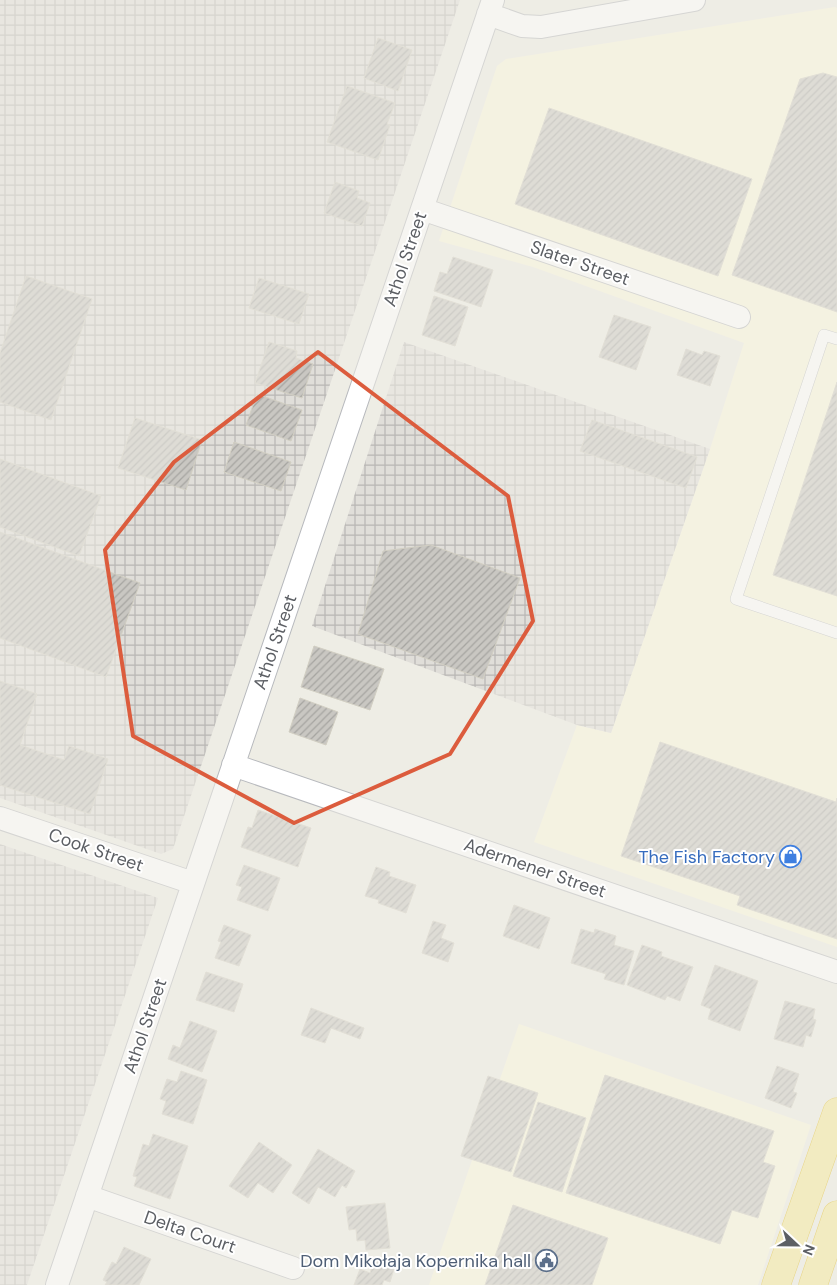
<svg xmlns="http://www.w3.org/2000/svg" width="837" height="1285" font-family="'DM Sans',sans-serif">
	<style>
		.commercial { fill: #fbf8dc }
		.industrial { fill: url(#industrial-grid) }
		.building { fill: url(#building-hatch); stroke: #d2cfc3 }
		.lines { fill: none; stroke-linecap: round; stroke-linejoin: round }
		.lane-casing { stroke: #b7b9bd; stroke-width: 12 }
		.street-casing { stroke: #b7b9bd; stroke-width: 24 }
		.highway-casing { stroke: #e0b912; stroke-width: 29 }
		.lane { stroke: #fff; stroke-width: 11 }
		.street { stroke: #fff; stroke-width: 22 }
		.highway { stroke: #f5e895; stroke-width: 28 }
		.marked { fill: none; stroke: #dc5c3d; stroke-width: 4; stroke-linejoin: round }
		.labels { text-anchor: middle; stroke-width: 4; stroke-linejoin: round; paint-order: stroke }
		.street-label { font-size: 18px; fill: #5c5f64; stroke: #fff }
		.shop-label { font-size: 18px; fill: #366cbe; stroke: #fff; text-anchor: end }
		.service-label { font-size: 18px; fill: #4e5e75; stroke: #fff; text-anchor: end }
	</style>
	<defs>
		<pattern id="industrial-grid" width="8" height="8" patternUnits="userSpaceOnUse" patternTransform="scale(1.25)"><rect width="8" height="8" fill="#e0ded9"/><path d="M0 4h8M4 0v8" fill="none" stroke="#b9b7b4"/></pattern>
		<pattern id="building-hatch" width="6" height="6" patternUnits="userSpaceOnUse" patternTransform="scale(1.25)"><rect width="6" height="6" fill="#c9c7c2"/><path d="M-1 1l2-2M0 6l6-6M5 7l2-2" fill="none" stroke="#a6a5a1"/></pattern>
	</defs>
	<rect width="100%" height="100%" fill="#eeede5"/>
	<path class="commercial" d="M835,7L837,8V947L534,842L577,725L611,733L710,449L744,343L533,267L439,241L497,66L506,59Z
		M519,1024L811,1125L758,1285H429Z"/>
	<path class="industrial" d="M0,0H460L173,849L161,854L0,798Z
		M404,342L710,449L611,733L577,725L312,626Z
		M0,844L158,898L27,1285H0Z"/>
	<path class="building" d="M378,38L412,50L398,91L364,78Z
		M823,73L837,77V312L732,275L800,79Z
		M347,86L395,103L387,124L390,125L378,160L327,142Z
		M549,108L752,179L718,276L515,204Z
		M335,182L359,191L357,198L370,203L362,226L324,213Z
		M453,257L493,270L481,307L434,291L440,272L447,274Z
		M26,276L92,299L51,420L0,402V353Z
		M259,278L309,294L299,324L249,308Z
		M434,296L468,307L455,346L422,335Z
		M614,315L651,327L636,370L599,357Z
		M269,342L297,351L296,358L313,364L302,398L255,383Z
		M686,349L702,355L704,351L720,356L710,386L677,375Z
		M837,382V596L773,575Z
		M257,394L302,410L291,441L246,425Z
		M135,418L202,440L186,490L118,468Z
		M592,420L697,457L686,488L580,451Z
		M234,442L291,462L281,491L224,472Z
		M0,459L101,496L79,556L0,527Z
		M0,532L140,583L106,677L0,638Z
		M431,545L520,578L483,679L358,634L383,551Z
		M314,646L384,669L370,710L301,687Z
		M0,681L37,694L20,745L64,760L69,746L108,759L90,814L0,785Z
		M300,698L338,712L326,745L289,732Z
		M660,742L836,802L837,798V939L737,905L740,896L621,856Z
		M258,810L311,828L298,867L241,847L248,827L252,828Z
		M244,865L280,878L268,911L237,900L242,887L236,885Z
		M376,867L390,872L389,876L416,885L406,913L378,903L379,900L365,896Z
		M514,905L550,918L539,949L503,936Z
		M433,921L446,925L441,938L454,943L448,962L422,953Z
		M224,925L251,935L239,966L215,958L221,942L218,941Z
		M581,929L594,933L595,929L616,936L614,945L634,951L624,985L604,979L606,974L571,963Z
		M642,945L662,952L661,956L693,967L680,1001L667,996L665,1000L627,985Z
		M715,965L758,981L740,1031L708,1019L711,1009L701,1005Z
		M206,972L243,984L234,1012L196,1000Z
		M785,1001L815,1009L813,1019L816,1020L811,1037L806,1035L803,1047L774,1039Z
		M311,1008L364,1028L360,1039L331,1028L325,1043L301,1035Z
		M190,1021L217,1031L202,1072L168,1059L173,1045L180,1048Z
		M777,1066L799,1074L793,1092L797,1093L791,1108L765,1098Z
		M181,1071L207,1080L193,1124L162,1114L166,1101L160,1099L167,1079L177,1082Z
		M605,1075L774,1131L763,1162L775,1166L758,1218L732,1210L720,1244L566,1193Z
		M488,1076L538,1093L511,1172L461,1156Z
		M538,1102L586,1118L562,1192L513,1176Z
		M153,1134L188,1146L170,1199L134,1186L137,1177L133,1176L143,1144L149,1146Z
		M259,1142L292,1165L273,1193L258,1183L248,1198L229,1186Z
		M318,1149L355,1171L346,1188L342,1185L335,1197L318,1187L309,1204L292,1193Z
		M385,1203L390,1248L366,1250L365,1240L357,1241L356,1229L349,1230L346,1207Z
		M513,1205L608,1238L592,1285H485Z
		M124,1247L151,1259L139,1285H105L107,1282L103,1280L112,1262L116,1264Z
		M375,1258L395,1266L390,1282L384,1280L382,1285H354L360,1269L370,1273Z"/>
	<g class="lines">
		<defs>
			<path id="lane" d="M837,339L824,335L736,599L837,633"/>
			<path id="street" d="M488,14L522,26L541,27L694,0
				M422,209L739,317
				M233,765L837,972
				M0,818L193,883
				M87,1196L293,1268
				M57,1285L493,0"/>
			<path id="highway" d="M776,1285L837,1112
				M813,1285L837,1215"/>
		</defs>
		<use href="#lane" class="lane-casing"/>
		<use href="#street" class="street-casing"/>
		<use href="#highway" class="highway-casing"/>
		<use href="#lane" class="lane"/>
		<use href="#street" class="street"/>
		<use href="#highway" class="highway"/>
	</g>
	<path d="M0 0H837V1285H0ZM318,352L508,496L533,621L450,754L294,823L133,736L105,550L174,462Z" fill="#eeede5" fill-opacity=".55" fill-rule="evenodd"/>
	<path class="marked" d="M318,352L508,496L533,621L450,754L294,823L133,736L105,550L174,462Z"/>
	<defs>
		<symbol id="shop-ring" viewBox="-11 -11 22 22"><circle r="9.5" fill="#fff" stroke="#3f7fe0" stroke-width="1.5"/><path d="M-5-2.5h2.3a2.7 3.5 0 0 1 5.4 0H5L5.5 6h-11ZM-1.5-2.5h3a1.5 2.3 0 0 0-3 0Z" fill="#3f7fe0"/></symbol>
		<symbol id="civic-ring" viewBox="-11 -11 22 22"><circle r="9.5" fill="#fff" stroke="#5c6f8a" stroke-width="1.5"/><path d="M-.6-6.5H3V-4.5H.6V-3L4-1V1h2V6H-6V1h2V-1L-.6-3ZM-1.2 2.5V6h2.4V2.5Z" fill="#5c6f8a"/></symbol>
	</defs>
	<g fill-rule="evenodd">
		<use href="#shop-ring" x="778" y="844" width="25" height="25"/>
		<use href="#civic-ring" x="534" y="1248" width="25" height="25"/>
	</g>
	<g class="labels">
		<g class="street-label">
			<text transform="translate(405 259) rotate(-71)" y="6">Athol Street</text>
			<text transform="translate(580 263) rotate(19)" y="6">Slater Street</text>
			<text transform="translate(275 642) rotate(-71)" y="6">Athol Street</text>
			<text transform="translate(96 850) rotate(19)" y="6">Cook Street</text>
			<text transform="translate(535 868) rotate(19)" y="6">Adermener Street</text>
			<text transform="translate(145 1026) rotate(-71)" y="6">Athol Street</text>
			<text transform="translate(190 1232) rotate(19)" y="6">Delta Court</text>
		</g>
		<g class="shop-label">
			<text x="775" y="863">The Fish Factory</text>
		</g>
		<g class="service-label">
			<text x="531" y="1267">Dom Mikołaja Kopernika hall</text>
		</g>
	</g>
	<g transform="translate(797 1245) rotate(112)" stroke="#ffffff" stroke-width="4" paint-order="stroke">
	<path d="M0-4L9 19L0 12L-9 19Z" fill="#5c5f64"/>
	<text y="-8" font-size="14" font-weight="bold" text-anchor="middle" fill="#5c5f64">N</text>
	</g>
</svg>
